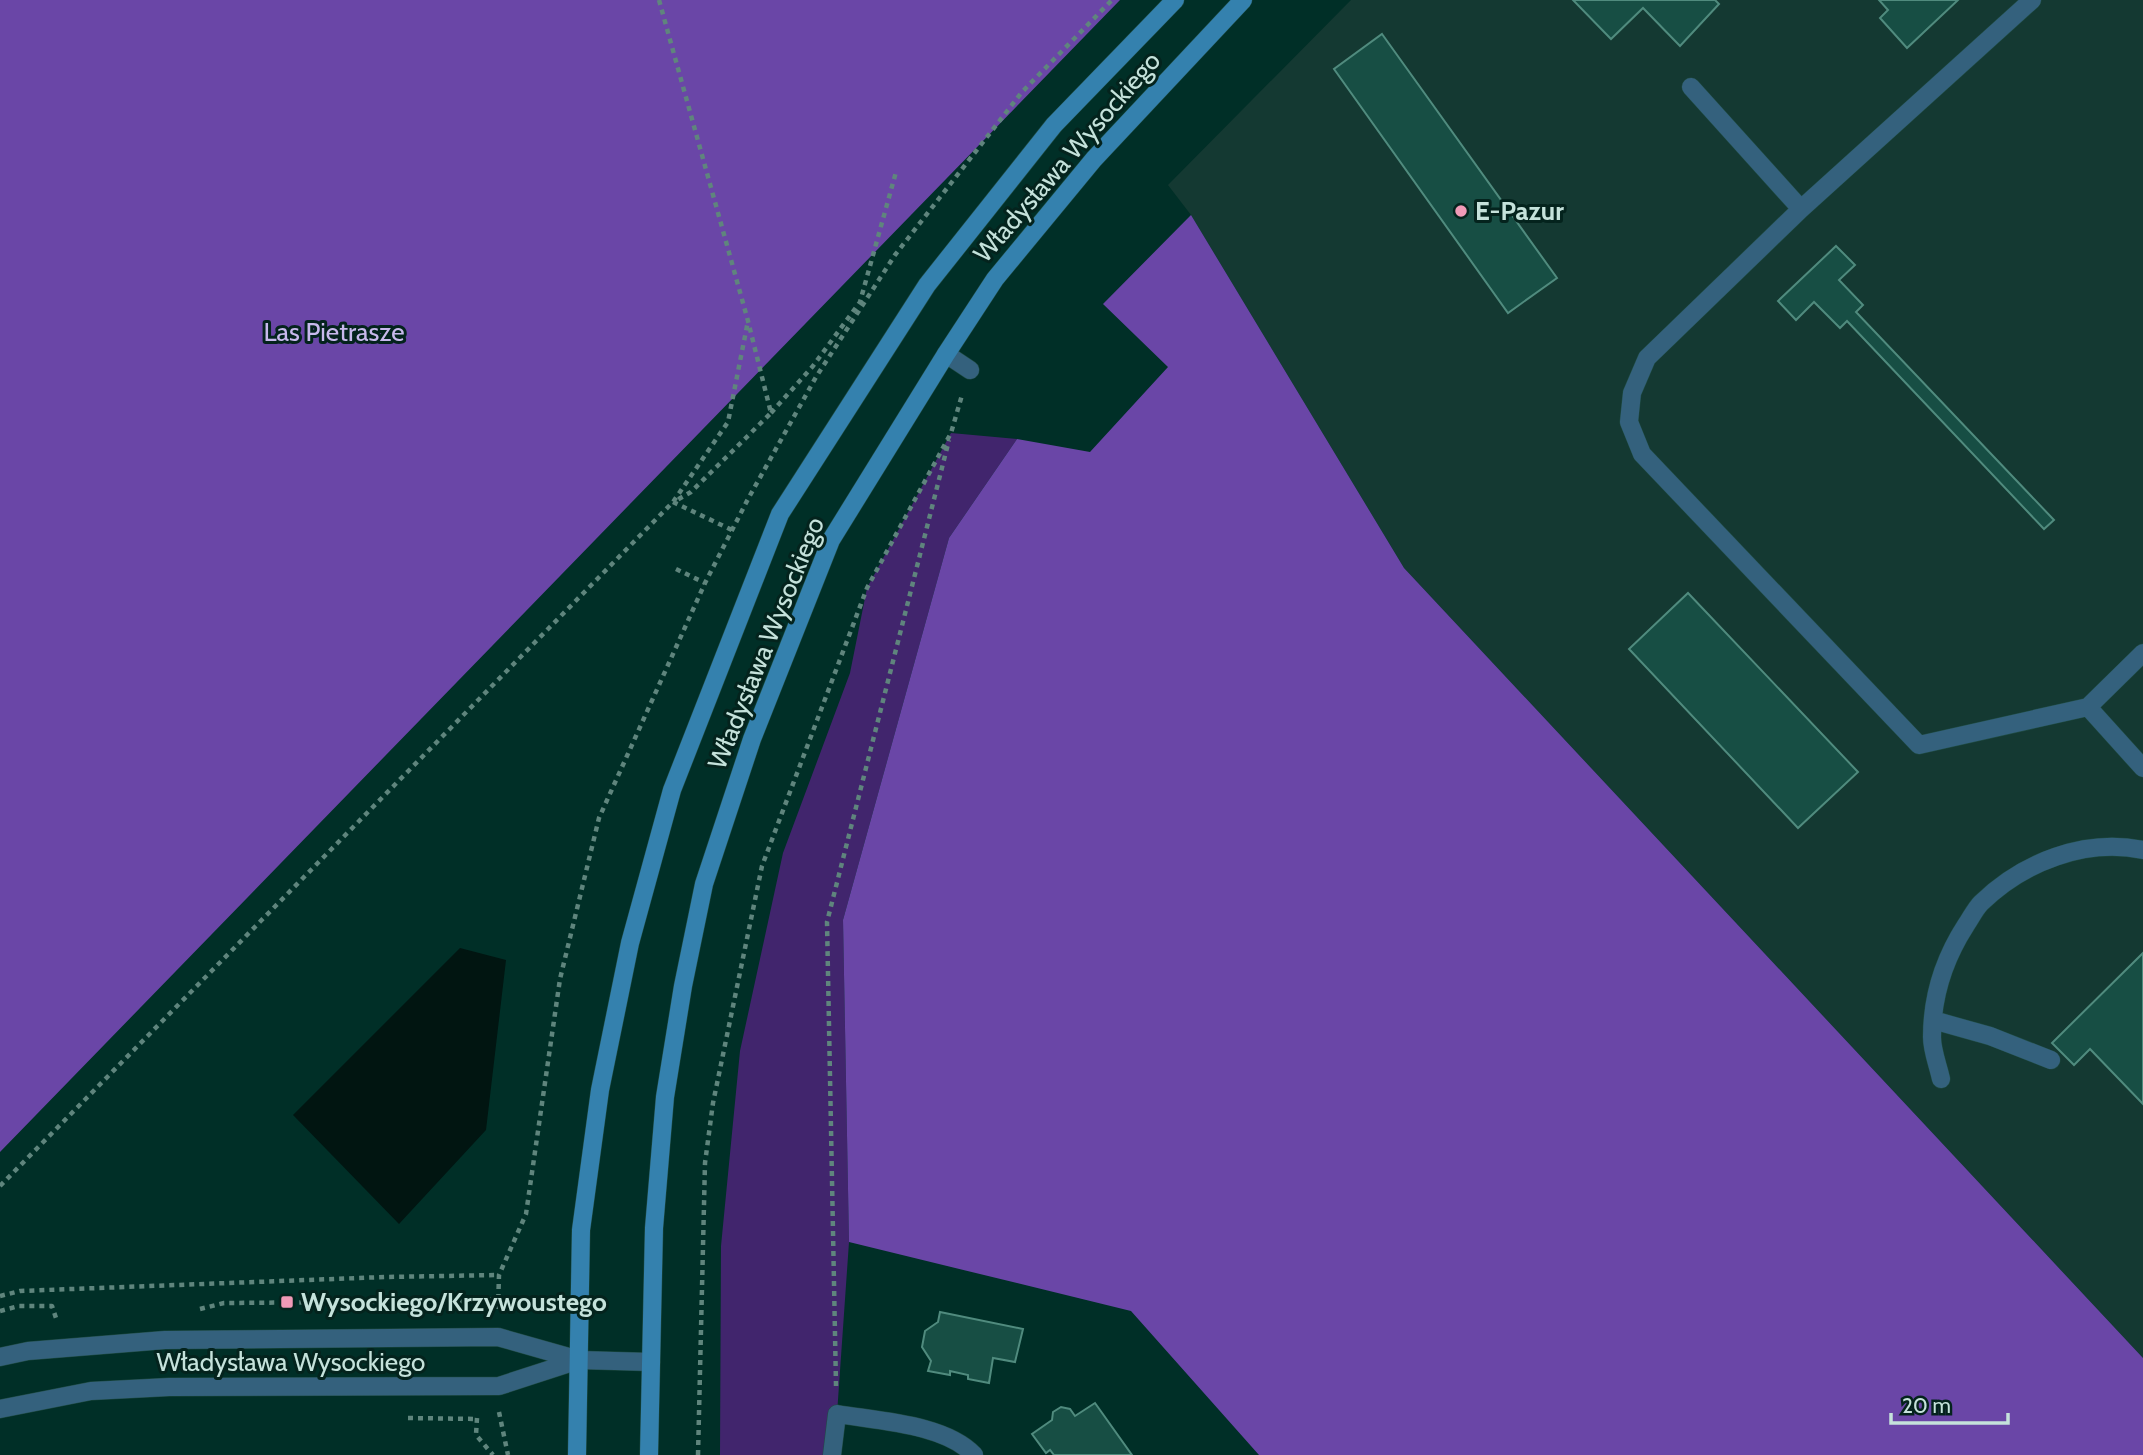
<svg xmlns="http://www.w3.org/2000/svg" width="2143" height="1455" font-family="Cabin,sans-serif">
	<style>
		.built { fill: #143932 }
		.green { fill: #41256d }
		.forest { fill: #6a46a7 }
		.water { fill: #011511 }
		.building { fill: #174e44; stroke: #508b7e; stroke-width: 2 }
		.lines { fill: none; stroke-linecap: round; stroke-linejoin: round }
		.service-casing { stroke: #204c44; stroke-width: 19 }
		.minor-casing { stroke: #204c44; stroke-width: 19 }
		.tertiary-casing { stroke: #204c44; stroke-width: 19 }
		.secondary-casing { stroke: #204c44; stroke-width: 19 }
		.path { stroke: #5f857d; stroke-width: 4.5; stroke-dasharray: 5 5; stroke-linecap: butt }
		.service { stroke: #34617d; stroke-width: 18 }
		.minor { stroke: #34617d; stroke-width: 18 }
		.tertiary { stroke: #34617d; stroke-width: 18 }
		.secondary { stroke: #3481ae; stroke-width: 18 }
		.poi-dot { fill: #f09ab7; stroke: #04231d; stroke-width: 2.5 }
		.labels { text-anchor: middle; stroke-width: 6; stroke-linejoin: round; paint-order: stroke }
		.street-label { font-size: 26px; fill: #c5e2db; stroke: #04231d }
		.poi-label { font-size: 26px; font-weight: bold; fill: #c5e2db; stroke: #04231d; text-anchor: start }
		.park-label { font-size: 26px; fill: #c8b9ec; stroke: #04231d }
	</style>
	<rect width="100%" height="100%" fill="#002f27"/>
	<path class="built" d="M1351,0H2143V1358L1404,568L1191,215L1168,185Z"/>
	<path class="green" d="M951,433L1017,439L949,538L843,920L849,1242L837,1414L829,1455H720L721,1246L740,1051L783,853L850,673L867,588Z"/>
	<path class="forest" d="M0,0H1120L0,1152Z
		M1191,215L1404,568L2143,1358V1455H1259L1131,1311L849,1242L843,920L949,538L1017,439L1090,452L1168,367L1103,304Z"/>
	<path class="water" d="M460,948L506,960L486,1130L399,1224L293,1115Z"/>
	<path class="building" d="M1573,0H1715L1719,4L1680,46L1643,8L1611,39Z
		M1879,0H1958L1907,48L1880,18L1888,10Z
		M1382,34L1557,278L1508,313L1334,69Z
		M1836,246L1855,265L1839,280L1863,305L1856,312L2054,520L2044,529L1847,321L1840,328L1814,302L1796,320L1778,301Z
		M1688,593L1858,772L1798,828L1629,649Z
		M2143,953V1104L2090,1049L2074,1065L2052,1043Z
		M940,1312L1023,1329L1015,1362L993,1358L989,1383L968,1379V1375L950,1371V1375L928,1371L931,1361L922,1347L925,1331L938,1322Z
		M1095,1403L1132,1455H1054L1050,1450L1046,1453L1032,1434L1052,1420L1053,1412L1061,1407L1070,1409L1075,1416Z"/>
	<g class="lines">
		<defs>
			<path id="service" d="M2032,0L1801,209L1647,358L1632,393L1629,422L1642,454L1919,745L2088,707
				M1691,87L1801,209
				M946,354L970,370
				M2143,653L2088,707L2143,768
				M1933,1020L1990,1036L2051,1060
				M1941,1079C1938,1065 1932,1051 1932,1037C1932,996 1944,959 1966,925C1971,918 1975,909 1981,903C2023,862 2085,838 2143,850"/>
			<path id="minor" d="M832,1455L837,1414C878,1421 945,1424 974,1455"/>
			<path id="tertiary" d="M0,1357L28,1351L165,1340L498,1337L579,1360L651,1362
				M0,1409L91,1391L169,1387L499,1386L579,1360"/>
			<path id="secondary" d="M577,1455L581,1230L600,1090L630,943L672,790L780,514L927,285L1054,125L1175,0
				M649,1455L654,1228L665,1097L683,986L704,884L752,739L831,540L946,354L995,279L1094,159L1243,0"/>
		</defs>
		<use href="#service" class="service-casing"/>
		<use href="#minor" class="minor-casing"/>
		<use href="#tertiary" class="tertiary-casing"/>
		<use href="#secondary" class="secondary-casing"/>
		<path class="path" d="M659,0L748,321L771,413L691,492L677,500
			M771,413L813,366L860,302L896,172
			M673,502L732,530
			M676,569L705,583
			M0,1186L673,502L728,422L748,321
			M0,1296L20,1291L385,1277L499,1275
			M200,1309L224,1303L477,1301L498,1299
			M498,1309L499,1275L526,1214L560,979L599,818L705,583L748,499L816,377L895,255L1022,92L1112,0
			M0,1311L19,1306H52L57,1321
			M836,1386L827,922L949,440
			M499,1412L508,1455
			M408,1418L477,1419
			M477,1418L476,1435L493,1455
			M698,1455L705,1163L713,1103L762,866L867,588L951,433L962,395"/>
		<use href="#service" class="service"/>
		<use href="#minor" class="minor"/>
		<use href="#tertiary" class="tertiary"/>
		<use href="#secondary" class="secondary"/>
	</g>
	<g class="poi-dot">
		<circle cx="1461" cy="211" r="7"/>
		<rect x="280" y="1295" width="14" height="14" rx="3.5"/>
	</g>
	<g class="labels">
		<g class="street-label">
			<text transform="translate(1067 157) rotate(-49)" y="9">Władysława Wysockiego</text>
			<text transform="translate(766 643) rotate(-68)" y="9">Władysława Wysockiego</text>
			<text x="291" y="1371">Władysława Wysockiego</text>
		</g>
		<g class="poi-label">
			<text x="1475" y="220">E-Pazur</text>
			<text x="301" y="1311">Wysockiego/Krzywoustego</text>
		</g>
		<g class="park-label">
			<text x="334" y="341">Las Pietrasze</text>
		</g>
	</g>
	<path d="M1891 1413v10h117v-10" fill="none" stroke="#c5e2db" stroke-width="3.5"/>
	<text x="1902" y="1413" font-size="21" fill="#c5e2db" stroke="#04231d" stroke-width="5" paint-order="stroke">20 m</text>
</svg>
